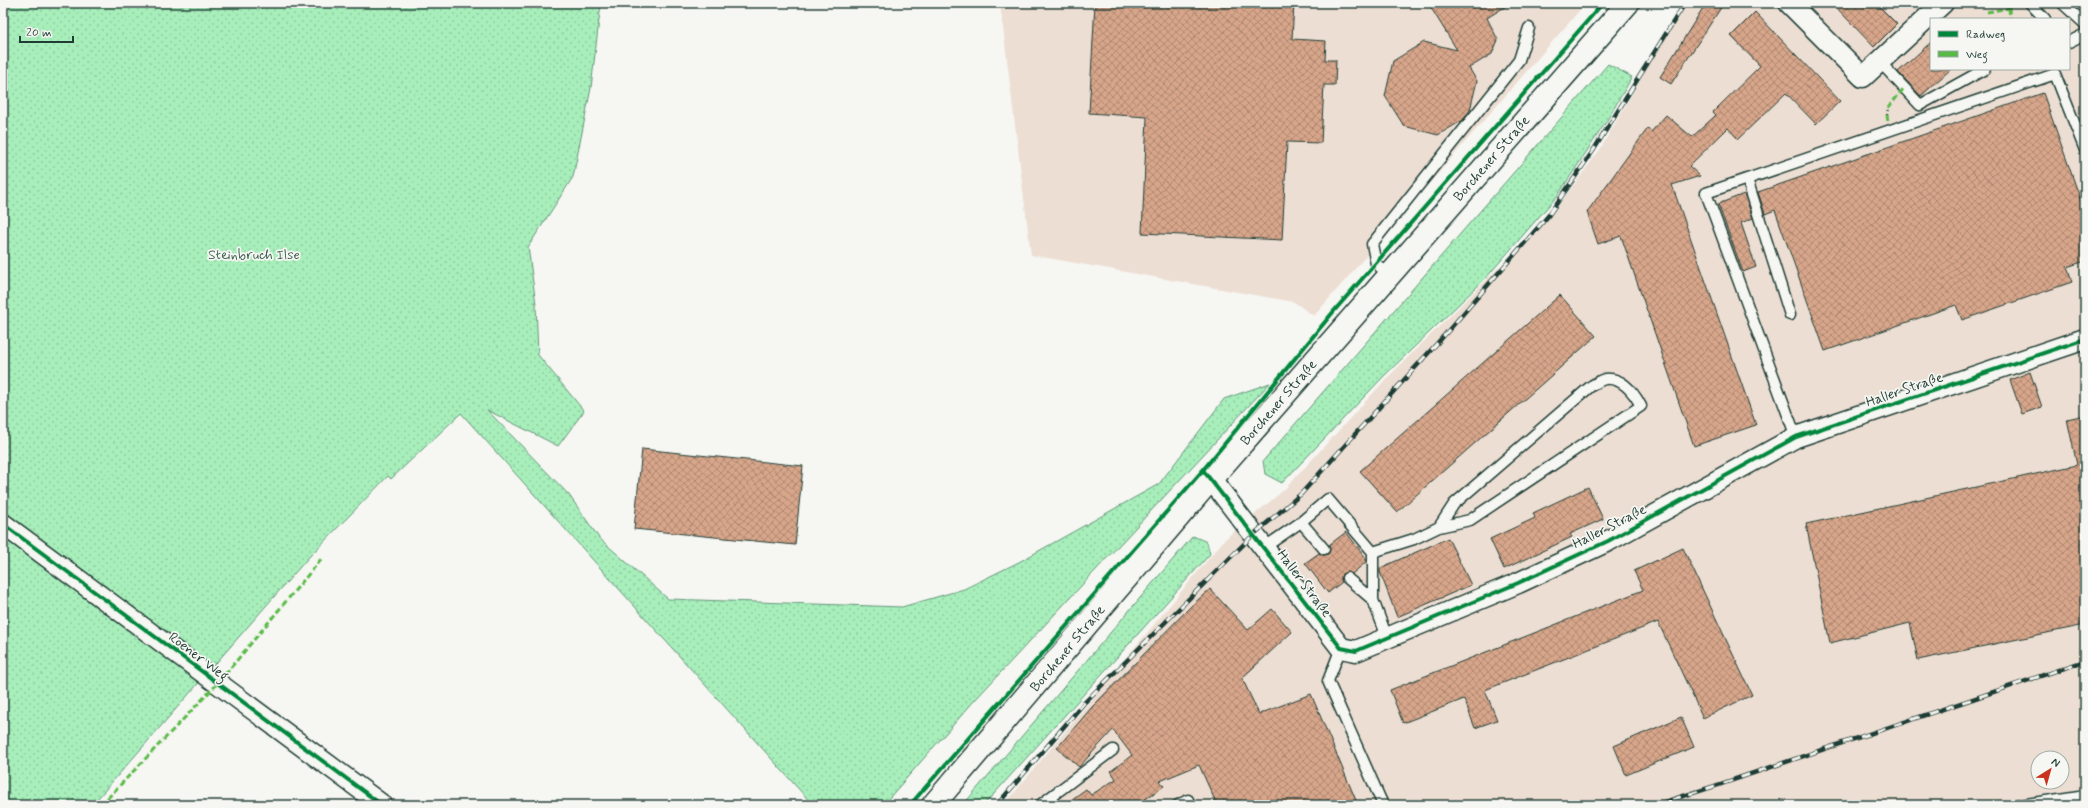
<svg xmlns="http://www.w3.org/2000/svg" width="2088" height="808" font-family="Mynerve,sans-serif">
	<style>
		.built { fill: #edded3; fill-rule: evenodd }
		.green { fill: url(#green-dots); stroke: #639678 }
		.building { fill: url(#building-cross-hatch); stroke: #1f3d34 }
		.lines { fill: none; stroke-linecap: round; stroke-linejoin: round }
		.service-casing { stroke: #1f3d34; stroke-width: 13 }
		.minor-casing { stroke: #1f3d34; stroke-width: 23 }
		.secondary-casing { stroke: #1f3d34; stroke-width: 25 }
		.path { stroke: #1f3d34; stroke-width: 2.5; stroke-dasharray: 1 3; stroke-linecap: butt }
		.service { stroke: #f6f6f2; stroke-width: 10 }
		.minor { stroke: #f6f6f2; stroke-width: 20 }
		.secondary { stroke: #f6f6f2; stroke-width: 22 }
		.rail-casing { stroke: #1f3d34; stroke-width: 4.5 }
		.rail { stroke: #f6f6f2; stroke-width: 3; stroke-dasharray: 9; stroke-linecap: butt }
		.quiet { stroke: #58b947; stroke-width: 3; stroke-dasharray: 6 3; stroke-linecap: butt }
		.cycleway-casing { stroke: #f6f6f2; stroke-width: 6 }
		.cycleway { stroke: #00873e; stroke-width: 4 }
		.labels { text-anchor: middle; stroke-width: 3.5; stroke-linejoin: round; paint-order: stroke }
		.street-label { font-size: 14px; fill: #1f3d34; stroke: #f6f6f2 }
		.park-label { font-size: 14px; fill: #3a604f; stroke: #f6f6f2 }
	</style>
	<defs>
		<pattern id="green-dots" width="8" height="8" patternUnits="userSpaceOnUse"><rect width="8" height="8" fill="#a7eebb"/><path d="M2 2h.1M6 6h.1" fill="none" stroke="#8fcda1" stroke-width="1.8" stroke-linecap="round"/></pattern>
		<pattern id="building-cross-hatch" width="8" height="8" patternUnits="userSpaceOnUse"><rect width="8" height="8" fill="#d7a58a"/><path d="M0 0l8 8M0 8l8-8" fill="none" stroke="#ae8872"/></pattern>
	</defs>
	<rect width="100%" height="100%" fill="#f6f6f2"/>
	<filter id="ink" filterUnits="userSpaceOnUse"><feTurbulence type="fractalNoise" baseFrequency=".025" numOctaves="2"/><feDisplacementMap in="SourceGraphic" scale="8" xChannelSelector="R" yChannelSelector="G"/><feConvolveMatrix kernelMatrix="1 2 1 2 8 2 1 2 1" color-interpolation-filters="sRGB"/></filter>
	<g filter="url(#ink)">
		<path class="built" d="M1000,3H1586L1314,316L1294,302L1031,255Z
			M1685,3H2085V805H1004L1225,539L1285,489L1386,379L1549,218L1599,151ZM1931,19H2069V69H1931ZM2038,758H2062V782H2038Z"/>
		<path class="green" d="M3,3H601L591,88L573,177L528,247L536,304L538,355L584,411L558,446L487,410L569,495L599,538L668,599L902,607L964,589L1019,562L1159,484L1224,399L1270,383L974,701L883,805H813L461,413L391,479L388,476L307,559L92,805H3Z
			M1608,64L1632,77L1606,122L1558,195L1485,279L1384,376L1282,483L1265,474L1263,461Z
			M1193,536L1207,542L1210,554L984,805H963Z"/>
		<path class="building" d="M1095,3H1294L1292,39L1326,41L1325,60H1336L1335,85H1324L1321,143L1287,142L1282,240L1142,233L1147,117L1089,113Z
			M1428,3H1511L1487,18L1498,40L1492,54L1469,68L1477,81L1470,110L1463,120L1438,135L1404,126L1385,96L1393,61L1424,42L1457,50Z
			M1706,3H1724L1671,84L1660,77Z
			M1832,3H1876L1897,24L1874,47Z
			M1755,12L1840,101L1816,124L1786,93L1738,139L1728,128L1689,166L1700,176L1672,185L1756,425L1694,446L1621,236L1598,244L1587,212L1648,128L1651,132L1666,115L1692,137L1716,115L1713,112L1760,66L1731,36Z
			M1931,42V69H1951L1921,96L1898,72Z
			M2043,93L2085,212V261L2067,267L2072,282L1962,320L1956,305L1825,351L1775,210L1765,214L1758,192Z
			M1744,194L1753,218L1741,223L1756,267L1743,272L1718,204Z
			M1560,295L1596,336L1397,512L1360,471Z
			M2030,372L2042,407L2022,414L2010,380Z
			M2085,415V625L1918,660L1910,623L1830,643L1806,524L2077,465L2067,419Z
			M642,449L803,466L795,545L634,529Z
			M1588,487L1603,519L1570,534L1572,537L1504,569L1490,539L1535,518L1533,513Z
			M1346,532L1366,558V562L1352,574L1348,572L1342,574L1341,577L1342,582L1328,593L1305,563L1319,553L1322,555L1328,554L1330,551L1329,545Z
			M1448,538L1471,585L1397,617L1380,572V568Z
			M1683,548L1752,695L1703,718L1658,622L1485,690L1497,720L1475,728L1464,699L1403,723L1390,690L1643,590L1634,571Z
			M1210,589L1248,630L1272,609L1292,632L1242,678L1259,714L1311,694L1358,805H1217L1199,765L1160,781L1164,786L1137,805H1064L1086,789L1091,795L1116,779L1111,771L1132,755L1113,730L1079,767L1057,748L1092,707L1191,606Z
			M1681,717L1694,747L1626,775L1614,746Z"/>
		<g class="lines">
			<defs>
				<path id="service" d="M2030,3L2045,19
					M2062,3L2085,24
					M2069,42L2085,34
					M1880,62L1920,105L1985,69
					M1747,179L1790,315
					M1390,275L1376,264L1372,244L1519,60L1529,28
					M1796,437L1706,193L2055,74L2085,150
					M1301,522L1324,549
					M1265,547L1301,522L1328,499L1373,552V600
					M1373,552L1414,539L1439,527L1454,504L1591,386C1595,384 1600,380 1605,379C1622,377 1634,393 1641,406L1470,520L1439,527
					M1347,578L1373,600L1387,637
					M1341,648L1328,681L1383,805
					M1040,805L1113,750
					M1178,805L1188,800L1190,805
					M2019,805L2079,796"/>
				<path id="minor" d="M1789,3L1863,77L1943,3
					M1211,479L1341,648L1356,651L1518,583L1608,541L1796,437L2085,339
					M3,524L382,805"/>
				<path id="secondary" d="M933,805L1211,479L1628,3"/>
			</defs>
			<use href="#service" class="service-casing"/>
			<use href="#minor" class="minor-casing"/>
			<use href="#secondary" class="secondary-casing"/>
			<path class="path" d="M1887,115L1888,108"/>
			<use href="#service" class="service"/>
			<use href="#minor" class="minor"/>
			<use href="#secondary" class="secondary"/>
			<defs>
				<path id="rail" d="M997,805L1084,703L1254,534L1301,494L1441,339L1548,216L1593,151L1685,3
					M1655,805L1715,786L2085,661"/>
			</defs>
			<use href="#rail" class="rail-casing"/>
			<use href="#rail" class="rail"/>
			<path class="quiet" d="M2009,8L2010,19
				M1987,12L2009,8L2015,3
				M1888,108L1904,88
				M1887,115L1888,122
				M101,805L218,683L322,558"/>
			<defs>
				<path id="cycleway" d="M1203,470L1341,648L1356,651L1518,583L1608,541L1796,437L2085,339
					M3,524L382,805
					M910,805L1203,470L1334,311L1603,3"/>
			</defs>
			<use href="#cycleway" class="cycleway-casing"/>
			<use href="#cycleway" class="cycleway"/>
		</g>
	</g>
	<g class="labels">
		<g class="street-label">
			<text transform="translate(1491 158) rotate(-49)" y="5">Borchener Straße</text>
			<text transform="translate(1904 389) rotate(-19)" y="5">Haller Straße</text>
			<text transform="translate(1278 402) rotate(-49)" y="5">Borchener Straße</text>
			<text transform="translate(1609 526) rotate(-27)" y="5">Haller Straße</text>
			<text transform="translate(1305 583) rotate(53)" y="5">Haller Straße</text>
			<text transform="translate(1067 648) rotate(-50)" y="5">Borchener Straße</text>
			<text transform="translate(199 656) rotate(37)" y="5">Roener Weg</text>
		</g>
		<g class="park-label">
			<text x="254" y="259">Steinbruch Ilse</text>
		</g>
	</g>
	<rect width="2088" height="808" fill="none" stroke="#f6f6f2" stroke-width="16"/>
	<rect x="8" y="8" width="2072" height="792" fill="none" stroke="#1f3d34" stroke-width="1.5" filter="url(#ink)"/>
	<rect x="1930" y="18" width="140" height="52" fill="#f6f6f2" stroke="#a0aca6"/>
	<rect x="1938" y="31" width="20" height="6" fill="#00873e" stroke="#a0aca6"/>
	<text x="1966" y="38" font-size="12" fill="#1f3d34">Radweg</text>
	<rect x="1938" y="51" width="20" height="6" fill="#58b947" stroke="#a0aca6"/>
	<text x="1966" y="58" font-size="12" fill="#1f3d34">Weg</text>
	<g transform="translate(2050 770) rotate(37)"><circle r="19" fill="#f6f6f2" stroke="#a0aca6"/>
	<path d="M0-3L7 15L0 10L-7 15Z" fill="#c8321e"/>
	<text y="-6" font-size="11" font-weight="bold" text-anchor="middle" fill="#1f3d34">N</text>
	</g>
	<path d="M20 36v6h53v-6" fill="none" stroke="#1f3d34" stroke-width="2"/>
	<text x="26" y="36" font-size="12" fill="#1f3d34" stroke="#f6f6f2" stroke-width="3" paint-order="stroke">20 m</text>
</svg>
